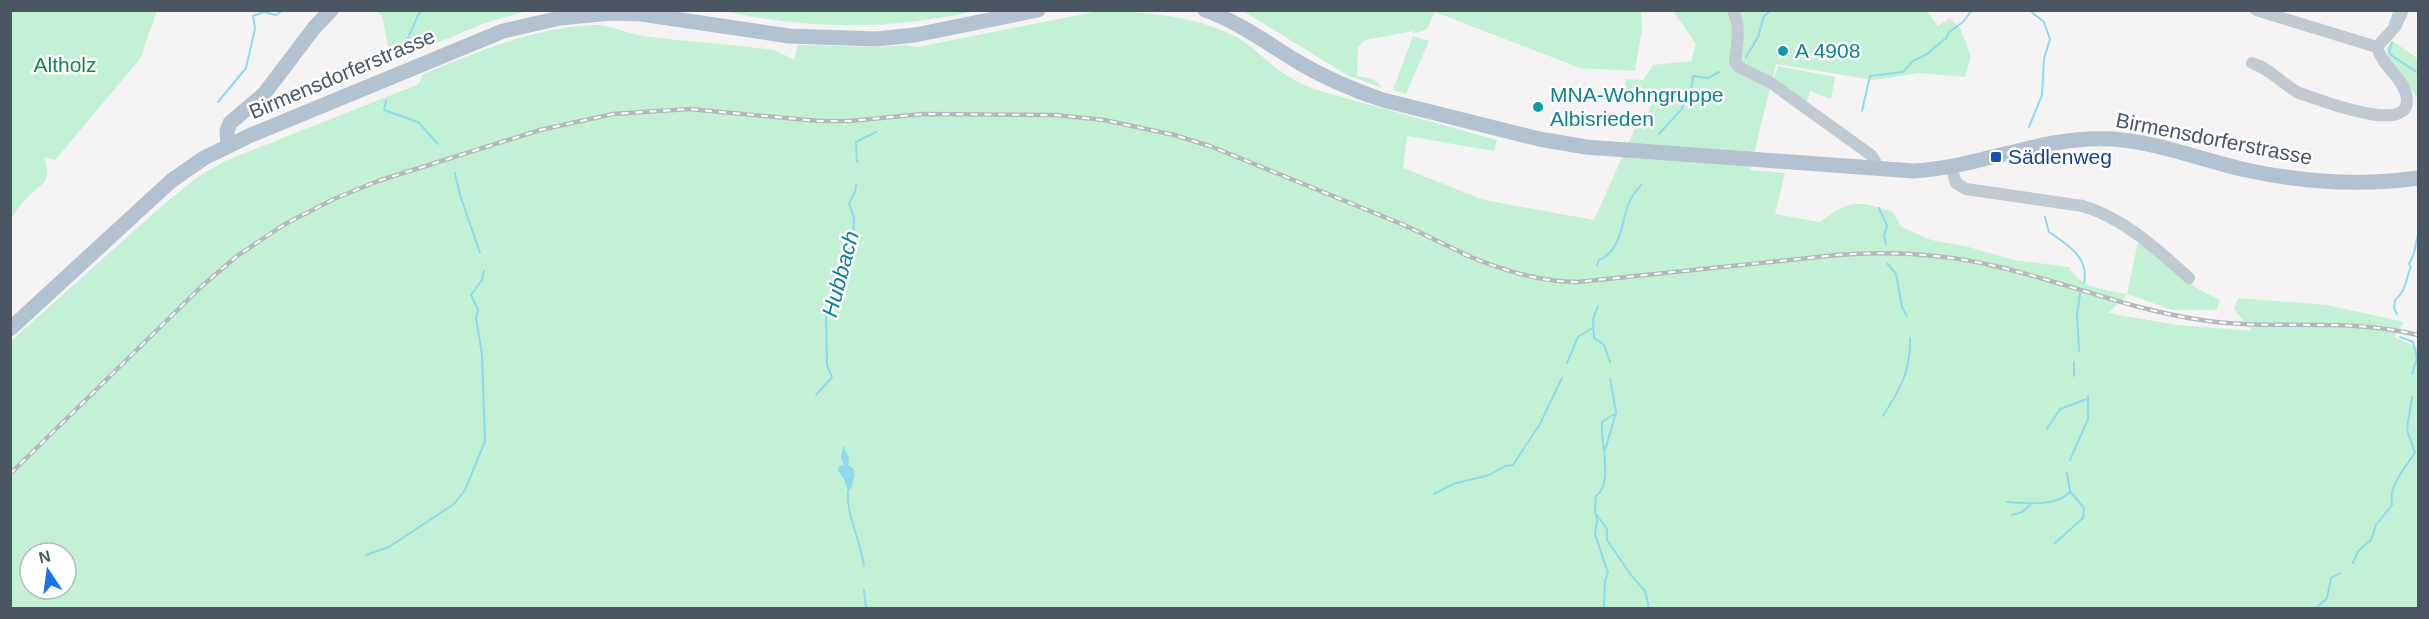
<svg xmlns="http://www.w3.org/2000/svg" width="2429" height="619" font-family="Arial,sans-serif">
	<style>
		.green { fill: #c3f1d5; fill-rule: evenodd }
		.water { fill: #90daee }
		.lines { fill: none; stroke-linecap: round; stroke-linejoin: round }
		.stream { stroke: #90daee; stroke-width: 2 }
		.minor { stroke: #c1cad2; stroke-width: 12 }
		.major { stroke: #b3c2d1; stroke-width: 15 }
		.rail-casing { stroke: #b5b8bd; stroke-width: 4.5 }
		.rail { stroke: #fff; stroke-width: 2; stroke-dasharray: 7; stroke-linecap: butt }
		.culture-dot { fill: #0f9aa8; stroke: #fff; stroke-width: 2 }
		.transit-dot { fill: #1a4fb4; stroke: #fff; stroke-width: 2 }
		.labels { text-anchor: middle; stroke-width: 5; stroke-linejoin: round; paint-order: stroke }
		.culture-label { font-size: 21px; fill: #0d838f; stroke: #fff; text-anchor: start }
		.park-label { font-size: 21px; fill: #17864f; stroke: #fff }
		.street-label { font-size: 21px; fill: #4a5661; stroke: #fff }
		.transit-label { font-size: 21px; fill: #164399; stroke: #fff; text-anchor: start }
		.water-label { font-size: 22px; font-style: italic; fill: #0c7c9b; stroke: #fff }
	</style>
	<rect width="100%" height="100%" fill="#f5f3f3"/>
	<path class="green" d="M11,10L157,11L140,59L55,160L44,157C53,186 41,181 25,200C19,206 15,213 11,220Z
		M375,11H527L485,23L391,62L382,15Z
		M722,11H974C888,31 808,29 722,11Z
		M1111,11C1155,13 1199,17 1238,38C1252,46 1262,57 1275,67C1288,78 1303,85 1320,91L1497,140L1494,151L1407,136L1403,168L1484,200L1594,220L1637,124H1647L1649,109L1652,104L1625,88L1626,79L1643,80L1653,65L1691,61L1696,44L1673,11H1927L1938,26L1950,18L1960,28L1971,56L1965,77L1918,73L1874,80L1776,64L1750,170L1785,173L1775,214L1820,222C1851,199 1857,200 1893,212L1901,227L1931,240L1965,246L2014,260L2069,267C2079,288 2106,290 2127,294L2139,238L2198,289L2220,300L2217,310H2172L2128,294L2108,313L2177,325L2252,331L2234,309L2238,298L2327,305L2404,322L2394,337L2418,348V608H11L10,342L164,204L199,176L225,161L419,84L422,75C477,52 533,28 593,25C608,24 623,32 638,35C683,42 729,44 775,50L794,60L798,45L878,47L905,45L918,47L1094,12ZM30,553H66V589H30Z
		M1641,11L1642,28L1635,71L1580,68L1435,12L1427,29L1413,34L1414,31L1365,40L1358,47L1357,76C1367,78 1377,78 1382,88L1347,75L1243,11Z
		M1413,36L1429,41L1406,94L1393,90Z
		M2391,42H2394L2418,59V99L2389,60L2386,49Z
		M1778,66L1835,77L1831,99L1810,91L1807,102L1773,81Z"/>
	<path class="water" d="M843,445L849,458L848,465L853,468L855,475L851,489L848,491L844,479L838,471L839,466L844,465L841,458Z"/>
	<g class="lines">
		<path class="stream" d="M1981,10H1998
			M2004,10H2013
			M2390,23L2395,10
			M2392,42L2389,51L2391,55L2418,73
			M406,43L418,15L423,10
			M1746,57L1758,37L1764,16L1772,10
			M386,101L384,110L418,122L438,144
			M218,102L246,68L255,29L253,16L264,12L276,15L283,10
			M1862,111L1870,76L1903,72L1913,61L1927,54L1946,38L1949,32L1963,22L1972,10
			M2029,127L2042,95L2044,59L2050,39L2044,22L2029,10
			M1659,134L1681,110L1691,90L1693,76L1708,78L1719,72
			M857,162L856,142L876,132
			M455,173L460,195L480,253
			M1879,208L1887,226L1884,235L1886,244
			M2045,217L2049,232C2067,244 2090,258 2084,283
			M1887,263L1896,274L1902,307L1907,316
			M1597,265L1599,260C1621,251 1621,225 1628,205C1630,198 1636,191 1641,185
			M1598,306L1593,319L1594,338L1604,345L1610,362
			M2397,314L2394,308L2395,300C2407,290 2405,280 2411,267L2409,264C2417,251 2414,247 2418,235
			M2400,337L2413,342L2417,358L2412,374
			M2079,351L2077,315L2080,294
			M2074,362V376
			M1567,363L1578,337L1592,328
			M816,395L832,377L827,365L826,310L833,300L840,261L853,244L854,218L849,203L855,192L856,184
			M1883,416C1900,389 1911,371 1910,338
			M2047,429L2060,409L2087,399
			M1605,450L1616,413
			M2070,460L2088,419V396
			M848,491C846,515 861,542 864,566
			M1434,494L1453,484L1489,475L1505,466L1513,465L1540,424L1562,378
			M2007,502C2026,503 2057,507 2070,492
			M1597,515L1607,529V540L1631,575L1645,591L1649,608
			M2012,515L2022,512L2030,505
			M2055,543L2083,518L2084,508L2070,491L2067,473
			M366,555L389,547L454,504L465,490L485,441L482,355L476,318L478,310L471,295L482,280L484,271
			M2353,563L2358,551L2371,540L2376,525L2392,505C2388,487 2405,467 2415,453L2407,430L2412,397
			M864,590L866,608
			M1604,608L1605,581L1608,573L1595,534L1597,521L1595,510L1596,496C1614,483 1600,442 1602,422L1616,413L1610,378
			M2316,608L2327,598L2331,578L2340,573"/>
		<path class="minor" d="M1733,10C1741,27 1737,44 1735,62L1739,67L1771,83L1871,155L1875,161V169
			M2256,10L2377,47
			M2377,47L2395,27L2403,10
			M2252,63C2271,69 2282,84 2299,93C2315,98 2418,140 2406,94C2402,77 2382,66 2377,47
			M1951,167L1956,183L1966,189L2083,206C2125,219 2157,249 2189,278"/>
		<path class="major" d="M1205,10C1239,22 1267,43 1298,62C1325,78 1353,90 1383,100L1539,139L1586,147L1914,171C1981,167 2044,135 2112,139C2158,142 2201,160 2246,170C2302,182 2362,186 2418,178
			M228,145L227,131L230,123L264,94L314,28L331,10
			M10,329L171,181L204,158L251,135L503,31L560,18L611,13L641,14L789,36L876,39L915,35L1038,10"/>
		<defs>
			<path id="rail" d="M1463,254C1500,269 1537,282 1578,282L1837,255C1891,251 1946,254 1999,267C2067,283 2132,310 2201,320C2273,331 2347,317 2418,335
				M10,474L202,286L237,256L285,224L334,199L378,181L540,130L613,114L689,109L819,121H850L923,114L1055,115L1104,120L1174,135L1210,146L1404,225L1471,257"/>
		</defs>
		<use href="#rail" class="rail-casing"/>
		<use href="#rail" class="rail"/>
	</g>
	<g class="culture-dot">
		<circle cx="1783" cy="51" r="6"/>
		<circle cx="1538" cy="107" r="6"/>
	</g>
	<rect class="transit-dot" x="1990" y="151" width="12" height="12" rx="3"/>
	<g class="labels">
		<g class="culture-label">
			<text x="1795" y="58">A 4908</text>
			<text x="1550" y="102">MNA-Wohngruppe<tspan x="1550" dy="24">Albisrieden</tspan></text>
		</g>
		<g class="park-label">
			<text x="65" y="72">Altholz</text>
		</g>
		<g class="street-label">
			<text transform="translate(342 74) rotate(-23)" y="7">Birmensdorferstrasse</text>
			<text transform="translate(2214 139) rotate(11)" y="7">Birmensdorferstrasse</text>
		</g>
		<g class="transit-label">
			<text x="2008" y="164">Sädlenweg</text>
		</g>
		<g class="water-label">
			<text transform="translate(840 274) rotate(-75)" y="8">Hubbach</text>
		</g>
	</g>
	<rect width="2429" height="619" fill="none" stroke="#4a5661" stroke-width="24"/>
	<g transform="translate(48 571) rotate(347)"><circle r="28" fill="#ffffff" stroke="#b7bbc0" stroke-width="1.5"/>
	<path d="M0-4.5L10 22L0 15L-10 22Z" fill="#1a73e8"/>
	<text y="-9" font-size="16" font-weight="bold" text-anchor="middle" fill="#4a5661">N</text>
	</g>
</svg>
